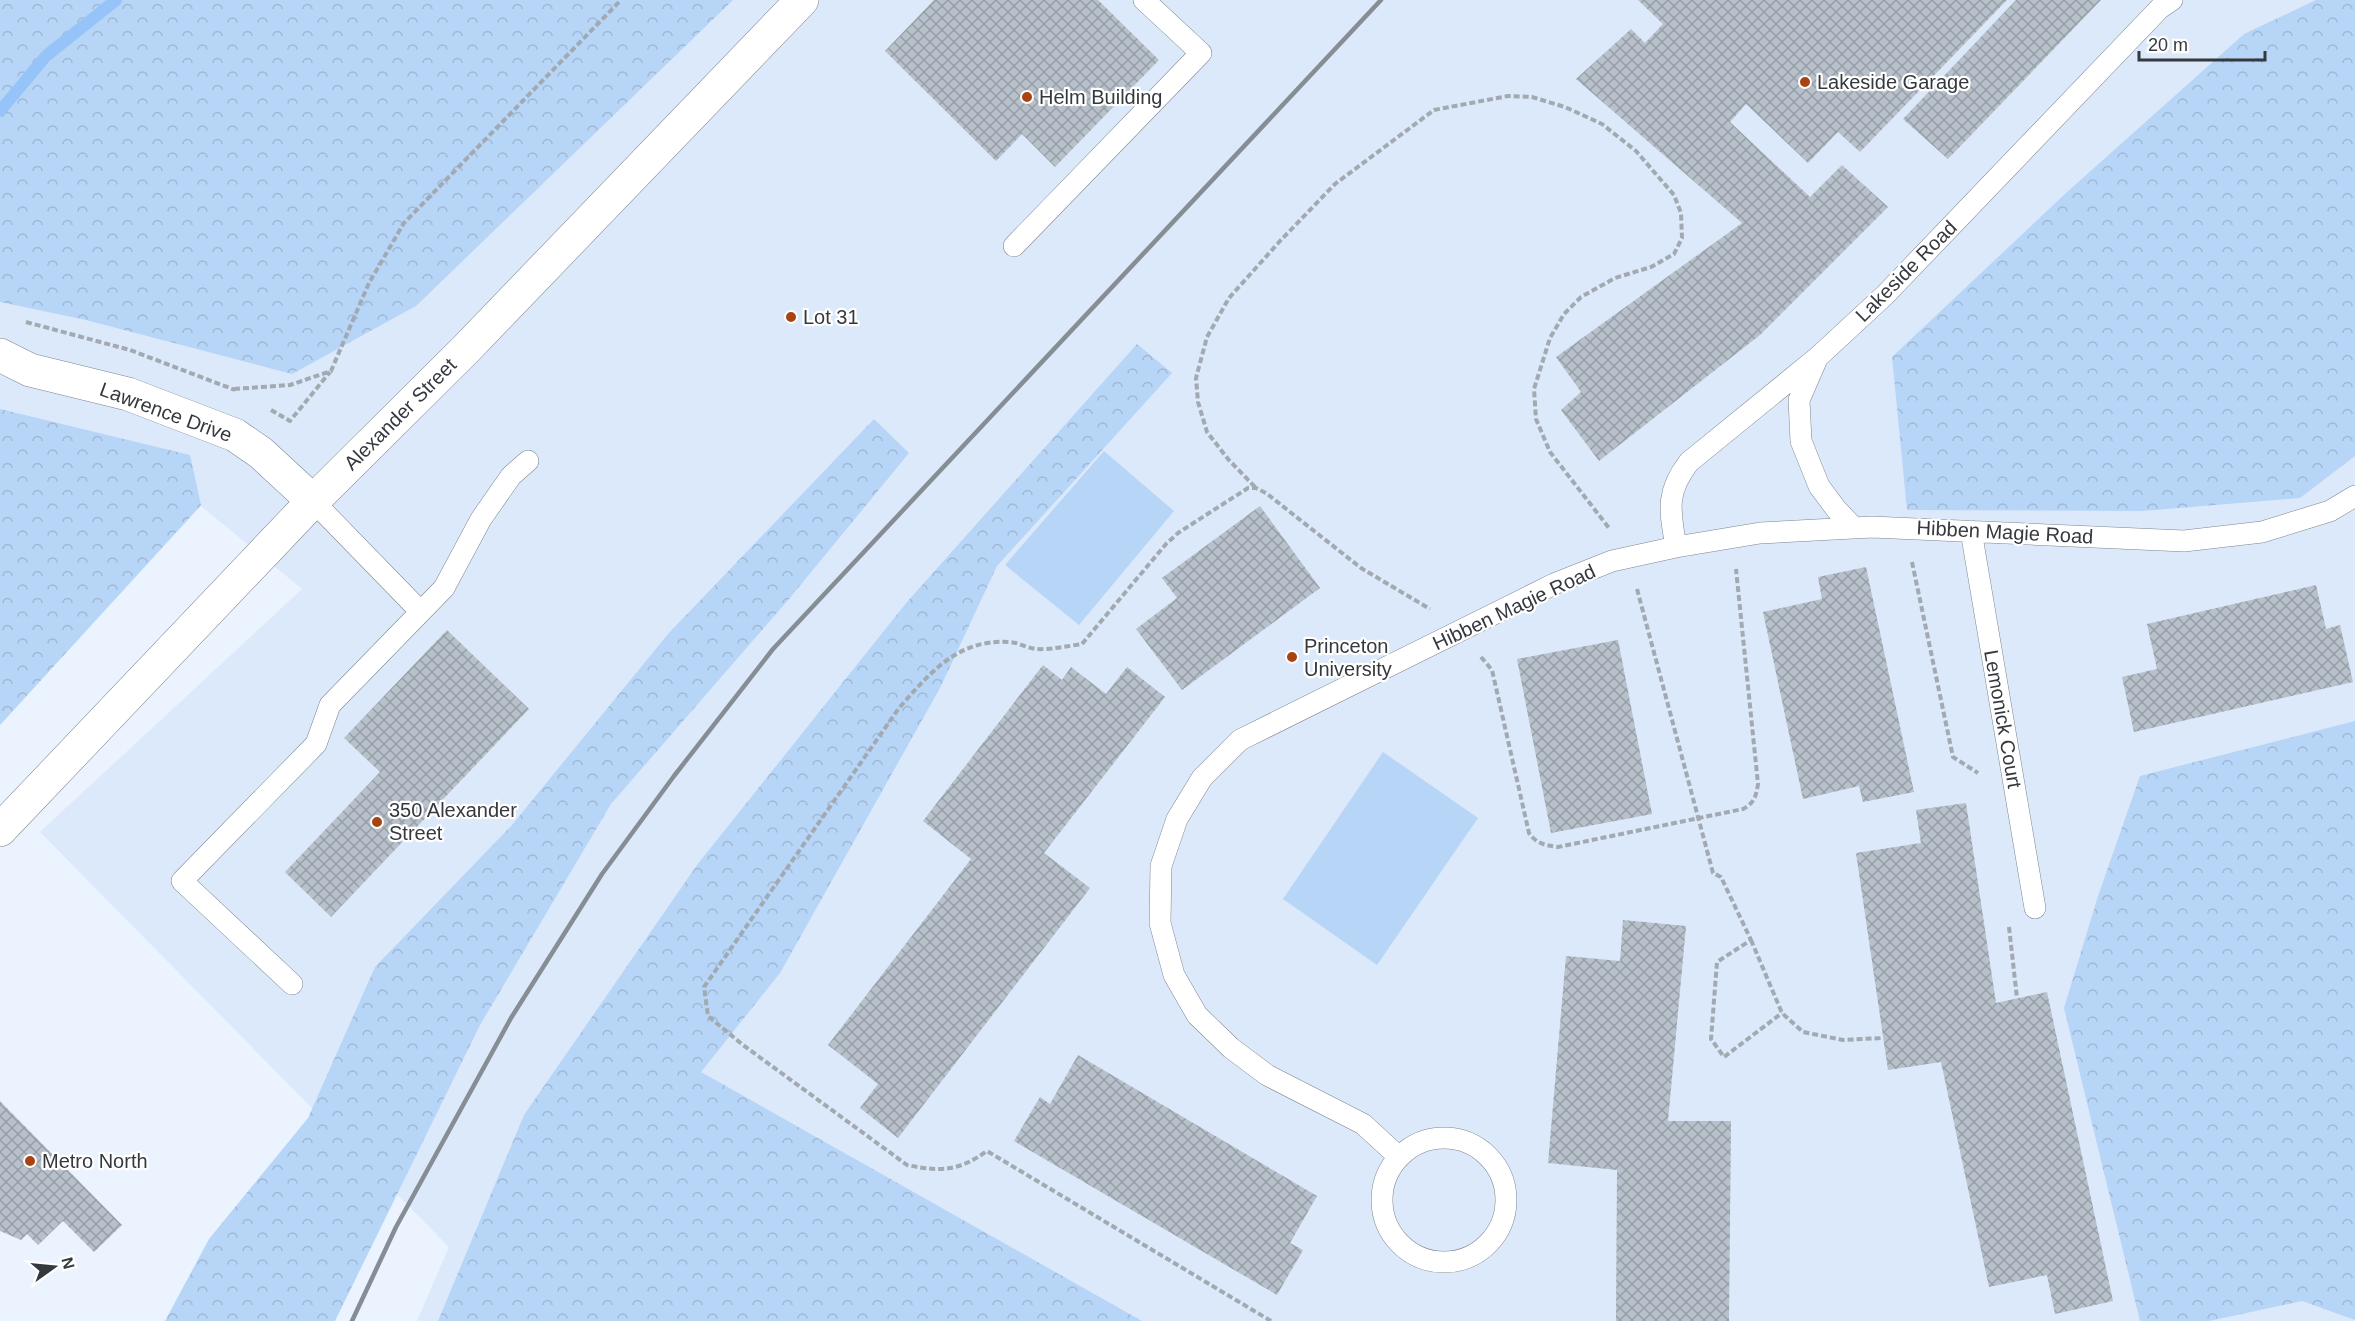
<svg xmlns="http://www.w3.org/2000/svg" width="2355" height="1321" font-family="Helvetica,sans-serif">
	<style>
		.built { fill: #dbe9fa }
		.forest { fill: url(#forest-crowns) }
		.garden { fill: #b7d5f7 }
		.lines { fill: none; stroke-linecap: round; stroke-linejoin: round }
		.stream { stroke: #96c4f9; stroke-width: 12 }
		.building { fill: url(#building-cross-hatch) }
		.lane-casing { stroke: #7d858f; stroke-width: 22 }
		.street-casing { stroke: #7d858f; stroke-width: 34 }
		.secondary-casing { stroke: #7d858f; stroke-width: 34 }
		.path { stroke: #a2a9b1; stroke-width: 4; stroke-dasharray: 6 3; stroke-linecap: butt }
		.lane { stroke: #fff; stroke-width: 21 }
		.street { stroke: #fff; stroke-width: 33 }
		.secondary { stroke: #fff; stroke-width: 33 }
		.rail { stroke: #868d94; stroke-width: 4.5 }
		.poi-dot { fill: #a84413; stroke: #fff; stroke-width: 2 }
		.labels { text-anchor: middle; stroke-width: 4.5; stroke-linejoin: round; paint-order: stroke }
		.poi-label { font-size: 20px; fill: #35393d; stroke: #fff; text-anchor: start }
		.street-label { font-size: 20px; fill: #35393d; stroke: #fff }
	</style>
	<defs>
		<pattern id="forest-crowns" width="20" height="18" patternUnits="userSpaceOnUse" patternTransform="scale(1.5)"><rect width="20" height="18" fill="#b7d5f7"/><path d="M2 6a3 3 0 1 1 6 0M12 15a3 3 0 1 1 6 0" fill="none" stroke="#9eb8d5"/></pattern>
		<pattern id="building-cross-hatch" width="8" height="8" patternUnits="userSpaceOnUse" patternTransform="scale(1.5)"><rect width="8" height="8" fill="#b8c1cb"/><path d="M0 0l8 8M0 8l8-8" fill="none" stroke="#969ea6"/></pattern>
	</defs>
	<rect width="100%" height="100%" fill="#eaf3fe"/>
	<path class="built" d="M0,0H2355V1321H417L449,1247L40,832L302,589L201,506L0,725Z"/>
	<path class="forest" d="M0,0H733L416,306L292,374L86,320L0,302Z
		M2316,0H2355V456L2300,498L2142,511L1907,510L1892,357L2066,193L2244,34Z
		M1137,344L1172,373L997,566L940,688L780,973L701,1072L1142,1321H438L524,1115L697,865L907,602Z
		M0,409L190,455L201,505L0,725Z
		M874,419L909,453L789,599L611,804L480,1025L335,1321H165L209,1239L308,1118L375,967L512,825L668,634Z
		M2355,721V1320L2302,1301L2209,1321H2140L2064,1008L2098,896L2140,776Z"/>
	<path class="garden" d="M1104,451L1174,511L1079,625L1005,565Z
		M1383,752L1478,818L1377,965L1283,899Z"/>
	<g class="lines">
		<path class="stream" d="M0,111L46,56L116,0"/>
	</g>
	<path class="building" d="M934,0H1098L1159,60L1055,167L1022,134L996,161L885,51Z
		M1638,0H2007L1860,152L1838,132L1808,163L1746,104L1730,122L1810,197L1842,165L1888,207L1760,335L1599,461L1561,410L1581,392L1556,357L1742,223L1576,79L1631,29L1645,43L1663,24Z
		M2016,0H2101L1948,159L1903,119Z
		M1260,506L1320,588L1182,690L1136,629L1177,598L1162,578Z
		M1866,567L1914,792L1863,802L1859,786L1803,799L1763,612L1822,599L1818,577Z
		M2316,585L2326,629L2340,625L2353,682L2134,732L2122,677L2157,669L2147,624Z
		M447,630L529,709L331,917L285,872L380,772L344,738Z
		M1618,640L1652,814L1551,833L1517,659Z
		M1043,665L1062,680L1071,667L1106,694L1127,667L1165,697L1044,853L1090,888L898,1138L860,1108L878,1084L828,1045L971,859L923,821Z
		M1966,803L1996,1003L2047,992L2113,1301L2055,1314L2047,1275L1989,1287L1941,1062L1888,1070L1856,853L1921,843L1916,810Z
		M1623,920L1686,926L1668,1121H1731L1729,1321H1616L1617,1170L1548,1163L1566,956L1620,961Z
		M1078,1055L1317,1196L1290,1243L1303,1250L1277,1295L1014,1141L1040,1097L1050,1104Z
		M0,1101L122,1225L94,1252L63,1221L38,1245L27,1234L21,1240L0,1231Z"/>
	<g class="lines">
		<defs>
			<path id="lane" d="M1014,246L1201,53L1144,0
				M1816,361L1799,400L1801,441L1819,486L1836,509L1854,528
				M313,501L420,611
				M1971,531L2035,908
				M1676,547C1670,511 1665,493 1689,462L1818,357L1885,295L2160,8L2172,0
				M292,984L182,881L316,744L330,705L444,588L481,519L511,476L528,461
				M1382 1200a62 62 0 1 1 124 0a62 62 0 1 1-124 0Z
				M1399,1157L1363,1124L1267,1075L1231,1048L1197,1015L1174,975L1160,923L1161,866L1177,819L1202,778L1240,740L1554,584L1612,561L1676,547L1760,533L1872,527L2184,541L2262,532L2330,511L2355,496"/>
			<path id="street" d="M0,355L30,370L128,394L235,435L261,453L313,501"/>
			<path id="secondary" d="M0,830L313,501L466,349L802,0"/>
		</defs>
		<use href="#lane" class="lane-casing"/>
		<use href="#street" class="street-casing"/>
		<use href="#secondary" class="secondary-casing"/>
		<path class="path" d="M26,322L130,350L235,390
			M234,389L290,385L331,371L369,283L404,223L621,0
			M271,410L290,421L330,372
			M1255,487L1228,459L1207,432L1198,402L1196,378L1207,337L1229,298L1280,241L1335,184L1434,110L1508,96L1532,97L1565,107L1602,124L1636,151L1674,195L1681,213L1682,238L1674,254L1651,267L1615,278L1581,297L1564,314L1550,338L1534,389L1536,419L1550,452L1609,528
			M1912,562L1953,757L1978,773
			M1637,589L1713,873L1721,877L1751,940L1717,962L1711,1039L1724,1057L1782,1013
			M1481,657L1492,670L1529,833C1537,844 1544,845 1558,847L1743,809C1754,803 1756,797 1758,784L1736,569
			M2009,927L2017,998
			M1751,940L1782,1013L1803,1032L1843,1040L1883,1038
			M1271,1321L987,1151C959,1171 941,1172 907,1165L743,1045L708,1016L704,987L899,708C930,673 957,639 1009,642C1018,642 1026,648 1036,649C1050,650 1068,646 1082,644L1166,544L1178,533L1248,488H1256L1266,493L1361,568L1430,609"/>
		<use href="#lane" class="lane"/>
		<use href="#street" class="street"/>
		<use href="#secondary" class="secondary"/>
		<path class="rail" d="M352,1321L396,1227L511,1018L602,874L674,776L773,649L1381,0"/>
	</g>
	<g class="poi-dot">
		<circle cx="1805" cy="82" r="6"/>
		<circle cx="1027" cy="97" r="6"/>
		<circle cx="791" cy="317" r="6"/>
		<circle cx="1292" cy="657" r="6"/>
		<circle cx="377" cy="822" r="6"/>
		<circle cx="30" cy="1161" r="6"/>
	</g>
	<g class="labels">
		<g class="poi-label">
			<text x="1817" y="89">Lakeside Garage</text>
			<text x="1039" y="104">Helm Building</text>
			<text x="803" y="324">Lot 31</text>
			<text x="1304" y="653">Princeton<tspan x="1304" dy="23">University</tspan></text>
			<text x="389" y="817">350 Alexander<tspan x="389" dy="23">Street</tspan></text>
			<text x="42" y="1168">Metro North</text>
		</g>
		<g class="street-label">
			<text transform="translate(1906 271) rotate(-45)" y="7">Lakeside Road</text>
			<text transform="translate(166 412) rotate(20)" y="7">Lawrence Drive</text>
			<text transform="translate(400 414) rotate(-45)" y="7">Alexander Street</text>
			<text transform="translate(2005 532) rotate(3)" y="7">Hibben Magie Road</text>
			<text transform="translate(1514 607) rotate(-25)" y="7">Hibben Magie Road</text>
			<text transform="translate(2003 719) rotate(80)" y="7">Lemonick Court</text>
		</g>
	</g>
	<g transform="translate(54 1267) rotate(75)" stroke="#ffffff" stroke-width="4.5" paint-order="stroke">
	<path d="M0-4.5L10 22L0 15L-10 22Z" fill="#35393d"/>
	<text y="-9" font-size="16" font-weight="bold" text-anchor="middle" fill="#35393d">N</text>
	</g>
	<path d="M2139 51v9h126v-9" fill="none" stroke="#35393d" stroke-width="3"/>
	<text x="2148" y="51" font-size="18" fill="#35393d" stroke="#ffffff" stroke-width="4.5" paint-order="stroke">20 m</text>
</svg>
